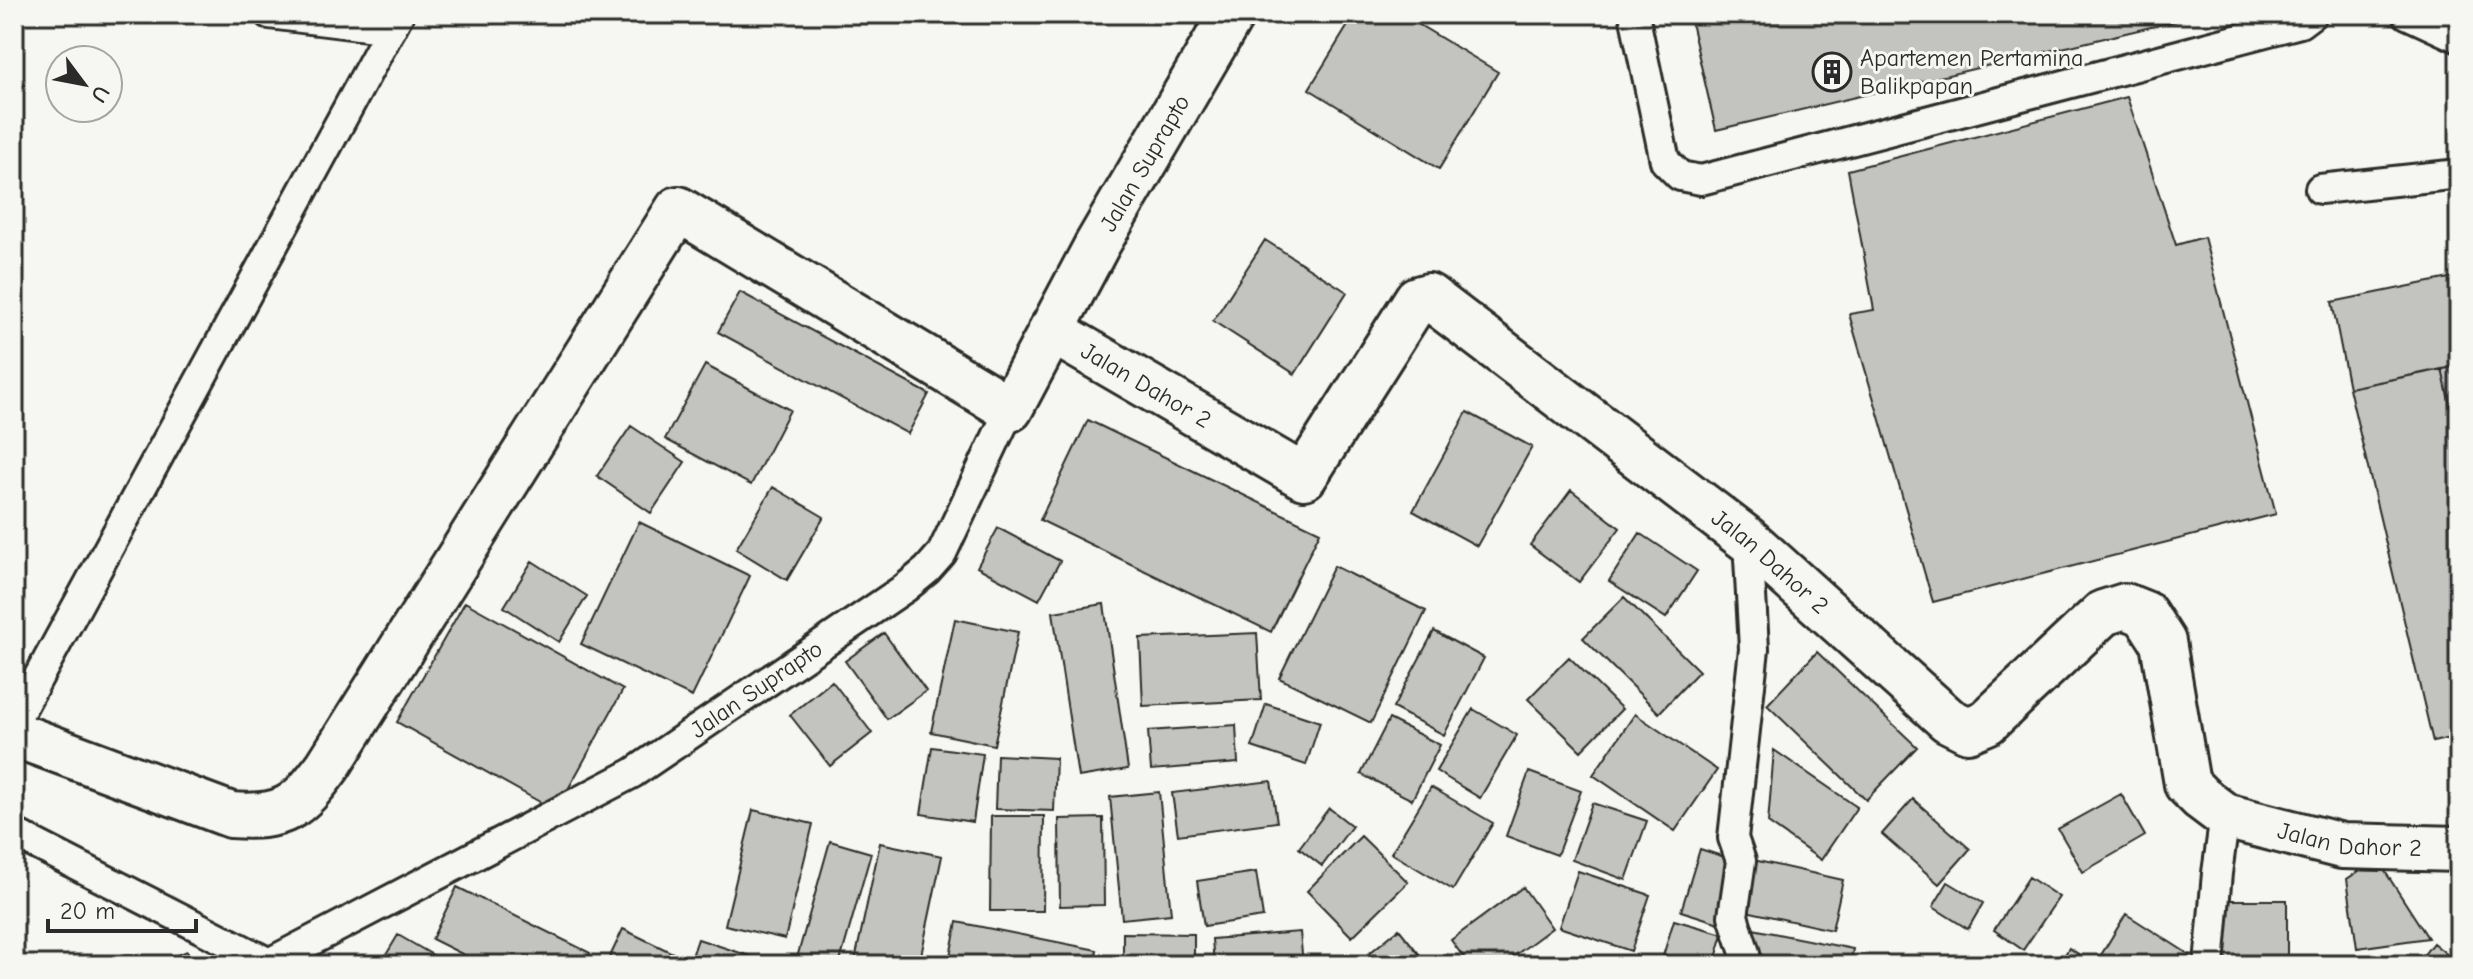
<svg xmlns="http://www.w3.org/2000/svg" width="2473" height="979" font-family="'Comic Neue',sans-serif">
	<style>
		.building { fill: #c3c3c0; stroke: #2b2b2b; stroke-width: 2 }
		.lines { fill: none; stroke-linecap: round; stroke-linejoin: round }
		.service-casing { stroke: #2b2b2b; stroke-width: 34 }
		.minor-casing { stroke: #2b2b2b; stroke-width: 50 }
		.service { stroke: #f6f6f2; stroke-width: 28 }
		.minor { stroke: #f6f6f2; stroke-width: 44 }
		.labels { text-anchor: middle; stroke-width: 6; stroke-linejoin: round; paint-order: stroke }
		.poi-label { font-size: 24px; fill: #2b2b2b; stroke: #f6f6f2; text-anchor: start }
		.street-label { font-size: 24px; fill: #2b2b2b; stroke: #f6f6f2 }
	</style>
	<rect width="100%" height="100%" fill="#f6f6f2"/>
	<filter id="ink" filterUnits="userSpaceOnUse"><feTurbulence type="fractalNoise" baseFrequency=".0125" numOctaves="2"/><feDisplacementMap in="SourceGraphic" scale="16" xChannelSelector="R" yChannelSelector="G"/><feConvolveMatrix kernelMatrix="1 2 1 2 8 2 1 2 1" color-interpolation-filters="sRGB"/></filter>
	<g filter="url(#ink)">
		<path class="building" d="M1355,14H1401L1498,72L1439,169L1309,89Z
			M1689,14H2206L1716,130Z
			M2127,97L2176,245L2204,237L2276,514L1933,602L1849,314L1874,310L1848,170Z
			M1265,240L1347,292L1295,374L1213,321Z
			M2459,276V366L2349,388L2332,302Z
			M740,292L929,394L908,434L718,332Z
			M705,365L790,410L751,485L665,439Z
			M2459,366V420L2452,414L2442,369Z
			M2442,369L2459,446V736L2433,742L2349,388Z
			M1467,412L1532,447L1477,546L1413,511Z
			M1088,420L1320,532L1271,632L1040,520Z
			M631,426L685,462L651,513L597,476Z
			M773,487L824,517L787,580L736,549Z
			M1571,490L1620,528L1579,582L1530,545Z
			M639,522L750,576L692,697L581,644Z
			M998,528L1060,561L1039,600L977,567Z
			M1640,533L1697,571L1666,618L1609,581Z
			M532,561L587,596L559,642L504,607Z
			M1334,566L1426,611L1371,723L1279,678Z
			M1624,597L1699,671L1659,713L1583,638Z
			M465,602L623,690L556,811L397,722Z
			M1104,604L1128,769L1078,777L1053,612Z
			M955,619L1018,632L994,745L931,732Z
			M1434,631L1484,658L1444,735L1393,708Z
			M884,633L926,691L887,719L845,661Z
			M1257,633L1261,700L1143,706L1140,638Z
			M1817,652L1917,747L1866,800L1767,705Z
			M1569,657L1622,709L1581,751L1528,699Z
			M832,681L872,733L830,766L790,715Z
			M1266,704L1320,722L1306,765L1252,747Z
			M1473,709L1517,735L1480,798L1436,771Z
			M1635,714L1717,770L1675,831L1593,775Z
			M1389,719L1440,745L1412,800L1361,774Z
			M1236,725L1238,763L1151,770L1148,731Z
			M932,747L983,754L973,822L921,814Z
			M1774,750L1857,807L1821,860L1768,823Z
			M997,755L1056,758L1054,811L995,809Z
			M1529,772L1581,791L1557,855L1506,836Z
			M1271,781L1277,822L1178,835L1172,793Z
			M1431,787L1493,823L1453,890L1391,853Z
			M1159,792L1171,914L1122,919L1110,797Z
			M2121,794L2145,836L2083,872L2058,829Z
			M1913,799L1970,849L1939,884L1882,834Z
			M1592,803L1647,821L1626,880L1572,860Z
			M1329,808L1352,826L1322,866L1299,848Z
			M753,810L813,824L785,939L725,925Z
			M991,816H1044L1043,911H990Z
			M1103,818L1104,905L1060,906L1059,819Z
			M1361,836L1408,882L1352,937L1307,891Z
			M830,841L871,853L839,965H795Z
			M880,843L942,856L919,965H854Z
			M1700,849L1737,861L1719,923L1681,911Z
			M1749,859L1843,880L1832,930L1737,909Z
			M2377,859L2428,938L2357,948L2347,879Z
			M1578,871L1650,895L1631,951L1559,927Z
			M1256,872L1263,917L1204,926L1197,881Z
			M2029,877L2059,897L2023,950L1994,930Z
			M1948,882L1983,903L1968,929L1933,907Z
			M457,887L590,953L584,965H484L432,939Z
			M1523,887L1552,928L1502,965H1469L1451,940Z
			M2216,900H2287V965H2216Z
			M2126,914L2190,955L2184,965H2105L2098,960Z
			M1674,920L1723,934L1714,965H1694L1663,956Z
			M957,922L1097,950L1094,965H969L949,961Z
			M623,929L683,958L680,965H606Z
			M1399,929L1428,965H1355Z
			M1753,929L1853,949L1850,965H1756Z
			M1300,932L1303,965H1214L1212,939Z
			M1123,933L1194,934V965H1123Z
			M398,935L450,965H380Z
			M698,939L771,963V965H689Z
			M2433,943L2459,964V965H2416Z
			M2069,948L2096,965H2059Z
			M187,951L193,965H155Z"/>
		<g class="lines">
			<defs>
				<g id="service">
					<path d="M269,14L391,29"/>
					<path d="M1634,14L1665,161L1680,176L1701,180L2300,23L2312,14"/>
					<path d="M2407,14L2459,38"/>
					<path d="M2320,189L2459,174"/>
					<path d="M14,722L399,14"/>
					<path id="s1" d="M14,833L269,963L633,773L905,588L927,570L942,553L1010,409"/>
					<path d="M1746,965L1745,953L1733,916L1741,861L1733,838L1754,649L1748,540"/>
					<path d="M2209,965L2217,873L2225,816"/>
				</g>
				<g id="minor">
					<path id="s2" d="M1051,330L1304,477L1417,299L1428,296L1748,540L1948,720L1968,730L1987,722L2103,613L2125,606L2145,614L2163,642L2187,784L2201,798L2225,816L2342,846L2459,849"/>
					<path id="s3" d="M14,734L231,815C284,819 297,808 328,766L678,209L1010,409L1097,245L1232,14"/>
				</g>
			</defs>
			<use href="#service" class="service-casing"/>
			<use href="#minor" class="minor-casing"/>
			<use href="#service" class="service"/>
			<use href="#minor" class="minor"/>
		</g>
	</g>
	<defs>
		<symbol id="building-ring" viewBox="-11 -11 22 22"><circle r="9.5" fill="#f6f6f2" stroke="#2b2b2b" stroke-width="1.5"/><path d="M-4-6H4V6H1V3H-1V6H-4ZM-2.5-4.3h1.7v1.8h-1.7ZM.8-4.3h1.7v1.8H.8ZM-2.5-1h1.7V.8h-1.7ZM.8-1h1.7V.8H.8Z" fill="#2b2b2b"/></symbol>
	</defs>
	<g fill-rule="evenodd">
		<use href="#building-ring" x="1810" y="50" width="44" height="44"/>
	</g>
	<g class="labels">
		<g class="poi-label">
			<text x="1860" y="66">Apartemen Pertamina<tspan x="1860" dy="28">Balikpapan</tspan></text>
		</g>
		<g class="street-label">
			<text dy="8" stroke="none"><textPath href="#s3" startOffset="1674">Jalan Suprapto</textPath></text>
			<text dy="8" stroke="none"><textPath href="#s2" startOffset="110">Jalan Dahor 2</textPath></text>
			<text dy="8" stroke="none"><textPath href="#s2" startOffset="948">Jalan Dahor 2</textPath></text>
			<text dy="8" stroke="none"><textPath href="#s1" startOffset="846">Jalan Suprapto</textPath></text>
			<text dy="8" stroke="none"><textPath href="#s2" startOffset="1788">Jalan Dahor 2</textPath></text>
		</g>
	</g>
	<rect width="2473" height="979" fill="none" stroke="#f6f6f2" stroke-width="48"/>
	<rect x="24" y="24" width="2425" height="931" fill="none" stroke="#2b2b2b" stroke-width="3" filter="url(#ink)"/>
	<g transform="translate(84 84) rotate(122)"><circle r="38" fill="#f6f6f2" stroke="#a5a5a2" stroke-width="2"/>
	<path d="M0-6L14 30L0 20L-14 30Z" fill="#2b2b2b"/>
	<text y="-12" font-size="22" font-weight="bold" text-anchor="middle" fill="#2b2b2b">U</text>
	</g>
	<path d="M48 919v12h148v-12" fill="none" stroke="#2b2b2b" stroke-width="4"/>
	<text x="60" y="919" font-size="24" fill="#2b2b2b" stroke="#f6f6f2" stroke-width="6" paint-order="stroke">20 m</text>
</svg>
